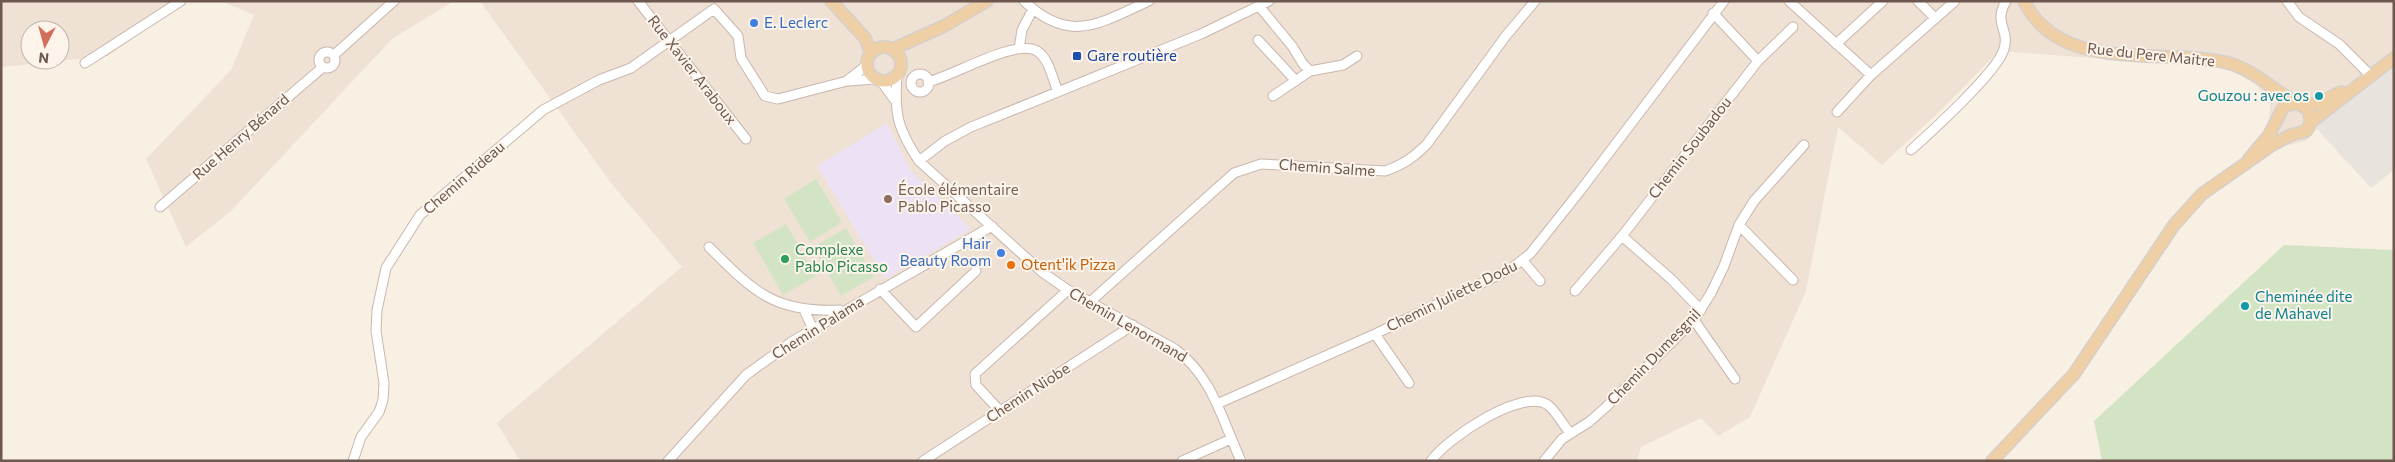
<svg xmlns="http://www.w3.org/2000/svg" width="2395" height="462" font-family="Commissioner,sans-serif">
	<style>
		.residential { fill: #efe1d4; fill-rule: evenodd }
		.industrial { fill: #e9e3de }
		.education { fill: #ede1f5 }
		.green { fill: #d3e4c5 }
		.lines { fill: none; stroke-linecap: round; stroke-linejoin: round }
		.minor-casing { stroke: #c8b7ad; stroke-width: 11 }
		.major-casing { stroke: #d6d0cd; stroke-width: 14 }
		.minor { stroke: #fff; stroke-width: 9 }
		.major { stroke: #efcfa5; stroke-width: 11 }
		.shop-dot { fill: #3f7fe0; stroke: #fcf4ea; stroke-width: 2 }
		.transit-dot { fill: #1a4fb4; stroke: #fcf4ea; stroke-width: 2 }
		.culture-dot { fill: #0f9aa8; stroke: #fcf4ea; stroke-width: 2 }
		.education-dot { fill: #8d6e63; stroke: #fcf4ea; stroke-width: 2 }
		.leisure-dot { fill: #2e9e5b; stroke: #fcf4ea; stroke-width: 2 }
		.food-dot { fill: #e8710a; stroke: #fcf4ea; stroke-width: 2 }
		.labels { text-anchor: middle; stroke-width: 4; stroke-linejoin: round; paint-order: stroke }
		.shop-label { font-size: 15px; fill: #366cbe; stroke: #fcf4ea; text-anchor: start }
		.street-label { font-size: 15px; fill: #6d574e; stroke: #fcf4ea }
		.transit-label { font-size: 15px; fill: #164399; stroke: #fcf4ea; text-anchor: start }
		.culture-label { font-size: 15px; fill: #0d838f; stroke: #fcf4ea; text-anchor: end }
		.education-label { font-size: 15px; fill: #785e54; stroke: #fcf4ea; text-anchor: start }
		.leisure-label { font-size: 15px; fill: #27864d; stroke: #fcf4ea; text-anchor: start }
		.food-label { font-size: 15px; fill: #c56008; stroke: #fcf4ea; text-anchor: start }
	</style>
	<rect width="100%" height="100%" fill="#f9f0e4"/>
	<path class="residential" d="M1,1H185L108,56L1,67ZM30,30H60V60H30Z
		M221,1H454L392,39L231,211L186,247L146,159L231,70L254,15Z
		M480,1H2394V67L2319,123L2317,129L2306,141L2289,145L2269,126L2270,106L2263,92L2254,83L2225,68L1999,51L1940,111L1882,165L1838,127L1806,291L1750,417L1718,436L1701,418L1641,447L1637,461H520L497,423L682,267L611,183Z"/>
	<path class="industrial" d="M2394,67V170L2371,188L2317,129L2319,123Z"/>
	<path class="education" d="M887,123L911,171L971,229L885,279L817,166Z"/>
	<path class="green" d="M816,179L842,222L810,242L784,199Z
		M786,224L816,276L783,295L753,243Z
		M846,228L874,277L841,296L813,247Z
		M2284,245L2394,250V461H2102L2094,421Z"/>
	<g class="lines">
		<defs>
			<path id="minor" d="M638,1L746,139
				M1024,1C1070,45 1100,23 1149,1
				M1789,1L1871,75
				M1918,1L1935,18
				M2287,1L2299,17L2339,44L2371,76
				M1259,6L1292,46L1303,64L1310,71
				M1713,13L1758,61
				M1258,40L1296,81
				M1836,44L1883,1
				M1019,49L1022,30L1033,9
				M319 60a8 8 0 1 1 16 0a8 8 0 1 1-16 0Z
				M334,55L394,1
				M85,63L181,1
				M911 83a9 9 0 1 1 18 0a9 9 0 1 1-18 0Z
				M897,76C894,115 898,129 919,161L1042,272L1068,290L1175,349C1213,377 1222,420 1241,461
				M849,79L867,65
				M881,81L894,99
				M928,82C953,76 1016,38 1037,51C1049,58 1053,80 1058,92
				M1273,96L1310,71L1343,65L1357,56
				M1837,112L1871,75L1955,1
				M1911,150C1931,132 1998,71 2004,49C2010,29 1993,24 2006,1
				M919,161L945,141L971,127L1201,34L1269,1
				M160,207L323,67
				M1739,225L1793,280
				M1622,236L1671,279L1701,310
				M709,247C753,291 774,313 840,310
				M1523,261L1540,281
				M880,289L916,327L976,271
				M1575,291L1622,236L1758,61L1793,27
				M1090,302L1234,173L1261,164L1385,171C1403,165 1414,157 1427,144L1505,37L1535,1
				M804,310L813,329
				M1694,320L1735,379
				M1375,334L1409,383
				M1217,404L1375,334L1509,270L1530,254L1580,191L1724,1
				M1000,411L976,385L975,374L1068,290
				M353,461L361,437L379,412L383,400L384,383L376,331L377,310L386,268L420,215L543,110L599,80L631,68L714,9L738,36L741,58L765,96L778,99L847,81L876,79
				M668,461L746,375L793,341L992,226
				M923,461L1133,325
				M1182,461L1231,439
				M1431,461C1446,439 1522,387 1548,405C1556,411 1563,425 1570,433
				M1544,461L1562,439L1589,422L1606,407L1694,320L1711,293L1724,266L1739,225L1754,201L1804,145"/>
			<path id="major" d="M831,1L865,38L871,53
				M2024,1C2060,75 2163,47 2228,63C2255,70 2273,91 2297,103
				M867 64a17 17 0 1 1 34 0a17 17 0 1 1-34 0Z
				M893,49L944,26L987,1
				M2305,106L2321,102L2341,92
				M2311,122L2394,58
				M1992,461L2074,374L2174,225L2202,194L2272,145L2291,135L2306,131L2311,122L2308,109L2297,103L2284,106L2269,135L2249,159"/>
		</defs>
		<use href="#minor" class="minor-casing"/>
		<use href="#major" class="major-casing"/>
		<use href="#minor" class="minor"/>
		<use href="#major" class="major"/>
	</g>
	<g class="shop-dot">
		<circle cx="754" cy="23" r="5"/>
		<circle cx="1001" cy="253" r="5"/>
	</g>
	<rect class="transit-dot" x="1072" y="51" width="10" height="10" rx="2.5"/>
	<g class="culture-dot">
		<circle cx="2319" cy="96" r="5"/>
		<circle cx="2245" cy="306" r="5"/>
	</g>
	<circle class="education-dot" cx="888" cy="199" r="5"/>
	<circle class="leisure-dot" cx="785" cy="259" r="5"/>
	<circle class="food-dot" cx="1011" cy="265" r="5"/>
	<g class="labels">
		<g class="shop-label">
			<text x="764" y="28">E. Leclerc</text>
			<text x="991" y="249" text-anchor="end">Hair<tspan x="991" dy="17">Beauty Room</tspan></text>
		</g>
		<g class="street-label">
			<text transform="translate(2151 55) rotate(6)" y="5">Rue du Pere Maitre</text>
			<text transform="translate(692 70) rotate(52)" y="5">Rue Xavier Araboux</text>
			<text transform="translate(241 137) rotate(-41)" y="5">Rue Henry Bénard</text>
			<text transform="translate(1690 148) rotate(-52)" y="5">Chemin Soubadou</text>
			<text transform="translate(1327 168) rotate(4)" y="5">Chemin Salme</text>
			<text transform="translate(464 178) rotate(-41)" y="5">Chemin Rideau</text>
			<text transform="translate(1452 296) rotate(-26)" y="5">Chemin Juliette Dodu</text>
			<text transform="translate(1128 325) rotate(30)" y="5">Chemin Lenormand</text>
			<text transform="translate(818 328) rotate(-32)" y="5">Chemin Palama</text>
			<text transform="translate(1654 357) rotate(-46)" y="5">Chemin Dumesgnil</text>
			<text transform="translate(1028 393) rotate(-33)" y="5">Chemin Niobe</text>
		</g>
		<g class="transit-label">
			<text x="1087" y="61">Gare routière</text>
		</g>
		<g class="culture-label">
			<text x="2309" y="101">Gouzou : avec os</text>
			<text x="2255" y="302" text-anchor="start">Cheminée dite<tspan x="2255" dy="17">de Mahavel</tspan></text>
		</g>
		<g class="education-label">
			<text x="898" y="195">École élémentaire<tspan x="898" dy="17">Pablo Picasso</tspan></text>
		</g>
		<g class="leisure-label">
			<text x="795" y="255">Complexe<tspan x="795" dy="17">Pablo Picasso</tspan></text>
		</g>
		<g class="food-label">
			<text x="1021" y="270">Otent'ik Pizza</text>
		</g>
	</g>
	<rect width="2395" height="462" fill="none" stroke="#6d574e" stroke-width="5"/>
	<g transform="translate(45 45) rotate(186)"><circle r="24" fill="#fcf4ea" stroke="#c3b5ac"/>
	<path d="M0-4L9 19L0 12L-9 19Z" fill="#d26e5a"/>
	<text y="-8" font-size="14" font-weight="bold" text-anchor="middle" fill="#6d574e">N</text>
	</g>
</svg>
